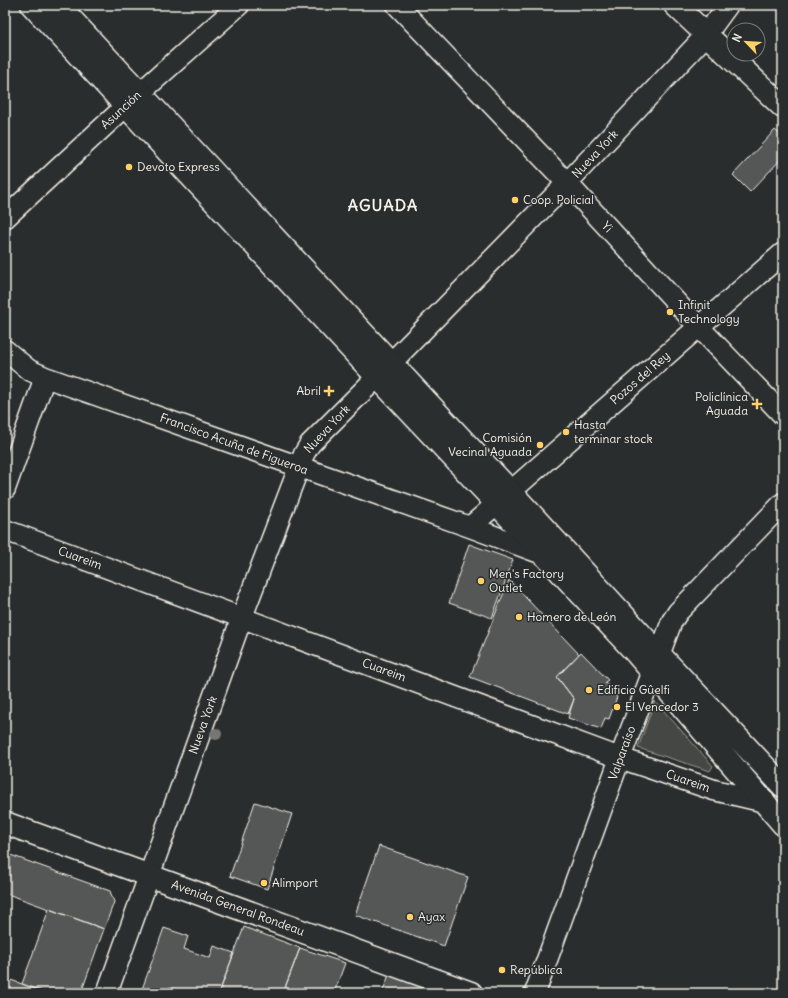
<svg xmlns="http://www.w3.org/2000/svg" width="788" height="998" font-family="Delius,sans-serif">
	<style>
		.green { fill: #444645; stroke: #9c9c96 }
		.building { fill: #555756; stroke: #f4f1e8 }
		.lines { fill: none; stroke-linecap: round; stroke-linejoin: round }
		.street-casing { stroke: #f4f1e8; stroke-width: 23 }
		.secondary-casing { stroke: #f4f1e8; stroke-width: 25 }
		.street { stroke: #2a2d2e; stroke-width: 20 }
		.secondary { stroke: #2a2d2e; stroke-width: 22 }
		.tree { fill: #777875 }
		.poi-dot { fill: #ffd166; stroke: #2a2d2e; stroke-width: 1.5 }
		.labels { text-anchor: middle; stroke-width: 3; stroke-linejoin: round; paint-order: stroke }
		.street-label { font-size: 12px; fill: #f4f1e8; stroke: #2a2d2e }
		.poi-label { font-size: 12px; fill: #f4f1e8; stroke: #2a2d2e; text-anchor: start }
		.district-label { font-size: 16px; font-weight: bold; letter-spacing: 1px; fill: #f4f1e8; stroke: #2a2d2e }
	</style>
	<rect width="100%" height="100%" fill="#2a2d2e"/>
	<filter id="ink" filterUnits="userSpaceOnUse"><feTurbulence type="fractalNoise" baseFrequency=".025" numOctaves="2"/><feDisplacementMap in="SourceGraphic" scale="8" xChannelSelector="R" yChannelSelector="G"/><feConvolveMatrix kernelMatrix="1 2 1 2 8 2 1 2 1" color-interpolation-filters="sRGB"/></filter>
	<g filter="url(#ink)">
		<path class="green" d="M655,701L713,766L710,771L638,748Z"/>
		<path class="building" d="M775,130L783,137V157L750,192L733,175Z
			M469,544L513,560L492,618L449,603Z
			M509,580L579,654L557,677L574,699L568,714L470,677Z
			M581,652L608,680L605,682L617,697L609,719L605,718L601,729L568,718L574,699L557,677Z
			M255,802L292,814L267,889L230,876Z
			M379,846L468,877L444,946L355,915Z
			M5,853L110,891L114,902L104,929L5,893Z
			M49,909L104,929L81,993H47L22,984Z
			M244,927L300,948L283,993H219Z
			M164,928L188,936L184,949L210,958L214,946L234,953L219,993H184L170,987L167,993L141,992Z
			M300,948L345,963L334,993H283Z
			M389,975L430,990L429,993H382Z
			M5,978L22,984L47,993H5Z"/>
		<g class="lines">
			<defs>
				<path id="street" d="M397,5L567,183L699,327L783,415
					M5,218L140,93L239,5
					M5,350L29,370L45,377L470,527L545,555
					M5,489L45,377
					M470,527L783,253
					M5,530L620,758L714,790L765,802
					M107,993L242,617L304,454L310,444L391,363L567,183L706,35L728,5
					M535,993L620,758L672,621L678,612L783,503"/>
				<path id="secondary" d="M32,5L367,366L497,504L636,653L783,824
					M58,5L511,492L659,654L783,786
					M675,5L783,107
					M5,823L471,993"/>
			</defs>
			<use href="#street" class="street-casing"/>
			<use href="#secondary" class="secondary-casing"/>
			<use href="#street" class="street"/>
			<use href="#secondary" class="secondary"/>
		</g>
		<circle class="tree" cx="216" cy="734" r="6"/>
	</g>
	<g class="poi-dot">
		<circle cx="129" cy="167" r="4"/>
		<circle cx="515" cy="200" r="4"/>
		<circle cx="670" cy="312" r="4"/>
		<path d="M327 385h4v4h4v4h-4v4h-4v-4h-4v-4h4z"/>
		<path d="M755 398h4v4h4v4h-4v4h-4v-4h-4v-4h4z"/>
		<circle cx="566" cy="432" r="4"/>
		<circle cx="540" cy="445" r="4"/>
		<circle cx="481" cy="581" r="4"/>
		<circle cx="519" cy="617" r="4"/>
		<circle cx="589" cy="690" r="4"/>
		<circle cx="617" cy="707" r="4"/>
		<circle cx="264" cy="883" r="4"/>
		<circle cx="410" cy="917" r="4"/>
		<circle cx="502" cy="970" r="4"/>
	</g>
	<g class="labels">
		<g class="street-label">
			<text transform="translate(121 110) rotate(-43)" y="4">Asunción</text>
			<text transform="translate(595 154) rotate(-47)" y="4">Nueva York</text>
			<text transform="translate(607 227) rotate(47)" y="4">Yi</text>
			<text transform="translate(640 378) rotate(-41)" y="4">Pozos del Rey</text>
			<text transform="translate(327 429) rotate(-47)" y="4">Nueva York</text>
			<text transform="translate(234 444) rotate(20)" y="4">Francisco Acuña de Figueroa</text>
			<text transform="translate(80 558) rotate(20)" y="4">Cuareim</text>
			<text transform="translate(384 670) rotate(20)" y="4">Cuareim</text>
			<text transform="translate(203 725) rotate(-70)" y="4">Nueva York</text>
			<text transform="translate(622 753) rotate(-70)" y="4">Valparaíso</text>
			<text transform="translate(688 781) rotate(19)" y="4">Cuareim</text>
			<text transform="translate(238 908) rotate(20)" y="4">Avenida General Rondeau</text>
		</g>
		<g class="poi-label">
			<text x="137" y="171">Devoto Express</text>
			<text x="523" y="204">Coop. Policial</text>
			<text x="678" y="309">Infinit<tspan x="678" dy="14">Technology</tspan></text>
			<text x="321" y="395" text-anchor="end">Abril</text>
			<text x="748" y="401" text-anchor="end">Policlínica<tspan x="748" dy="14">Aguada</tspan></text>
			<text x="574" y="429">Hasta<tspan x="574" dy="14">terminar stock</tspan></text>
			<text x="532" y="442" text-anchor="end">Comisión<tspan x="532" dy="14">Vecinal Aguada</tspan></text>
			<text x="489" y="578">Men's Factory<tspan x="489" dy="14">Outlet</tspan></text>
			<text x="527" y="621">Homero de León</text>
			<text x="597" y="694">Edificio Gûelfi</text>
			<text x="625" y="711">El Vencedor 3</text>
			<text x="272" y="887">Alimport</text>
			<text x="418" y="921">Ayax</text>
			<text x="510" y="974">República</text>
		</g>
		<g class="district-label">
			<text x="383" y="211">AGUADA</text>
		</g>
	</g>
	<rect width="788" height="998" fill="none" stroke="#2a2d2e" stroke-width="20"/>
	<rect x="10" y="10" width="768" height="978" fill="none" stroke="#f4f1e8" stroke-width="1.5" filter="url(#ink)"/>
	<g transform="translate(746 42) rotate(295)"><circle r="19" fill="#2a2d2e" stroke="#7b7b78"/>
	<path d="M0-3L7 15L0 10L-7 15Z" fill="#ffd166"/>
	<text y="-6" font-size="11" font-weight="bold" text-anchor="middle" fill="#f4f1e8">N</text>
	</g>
</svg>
